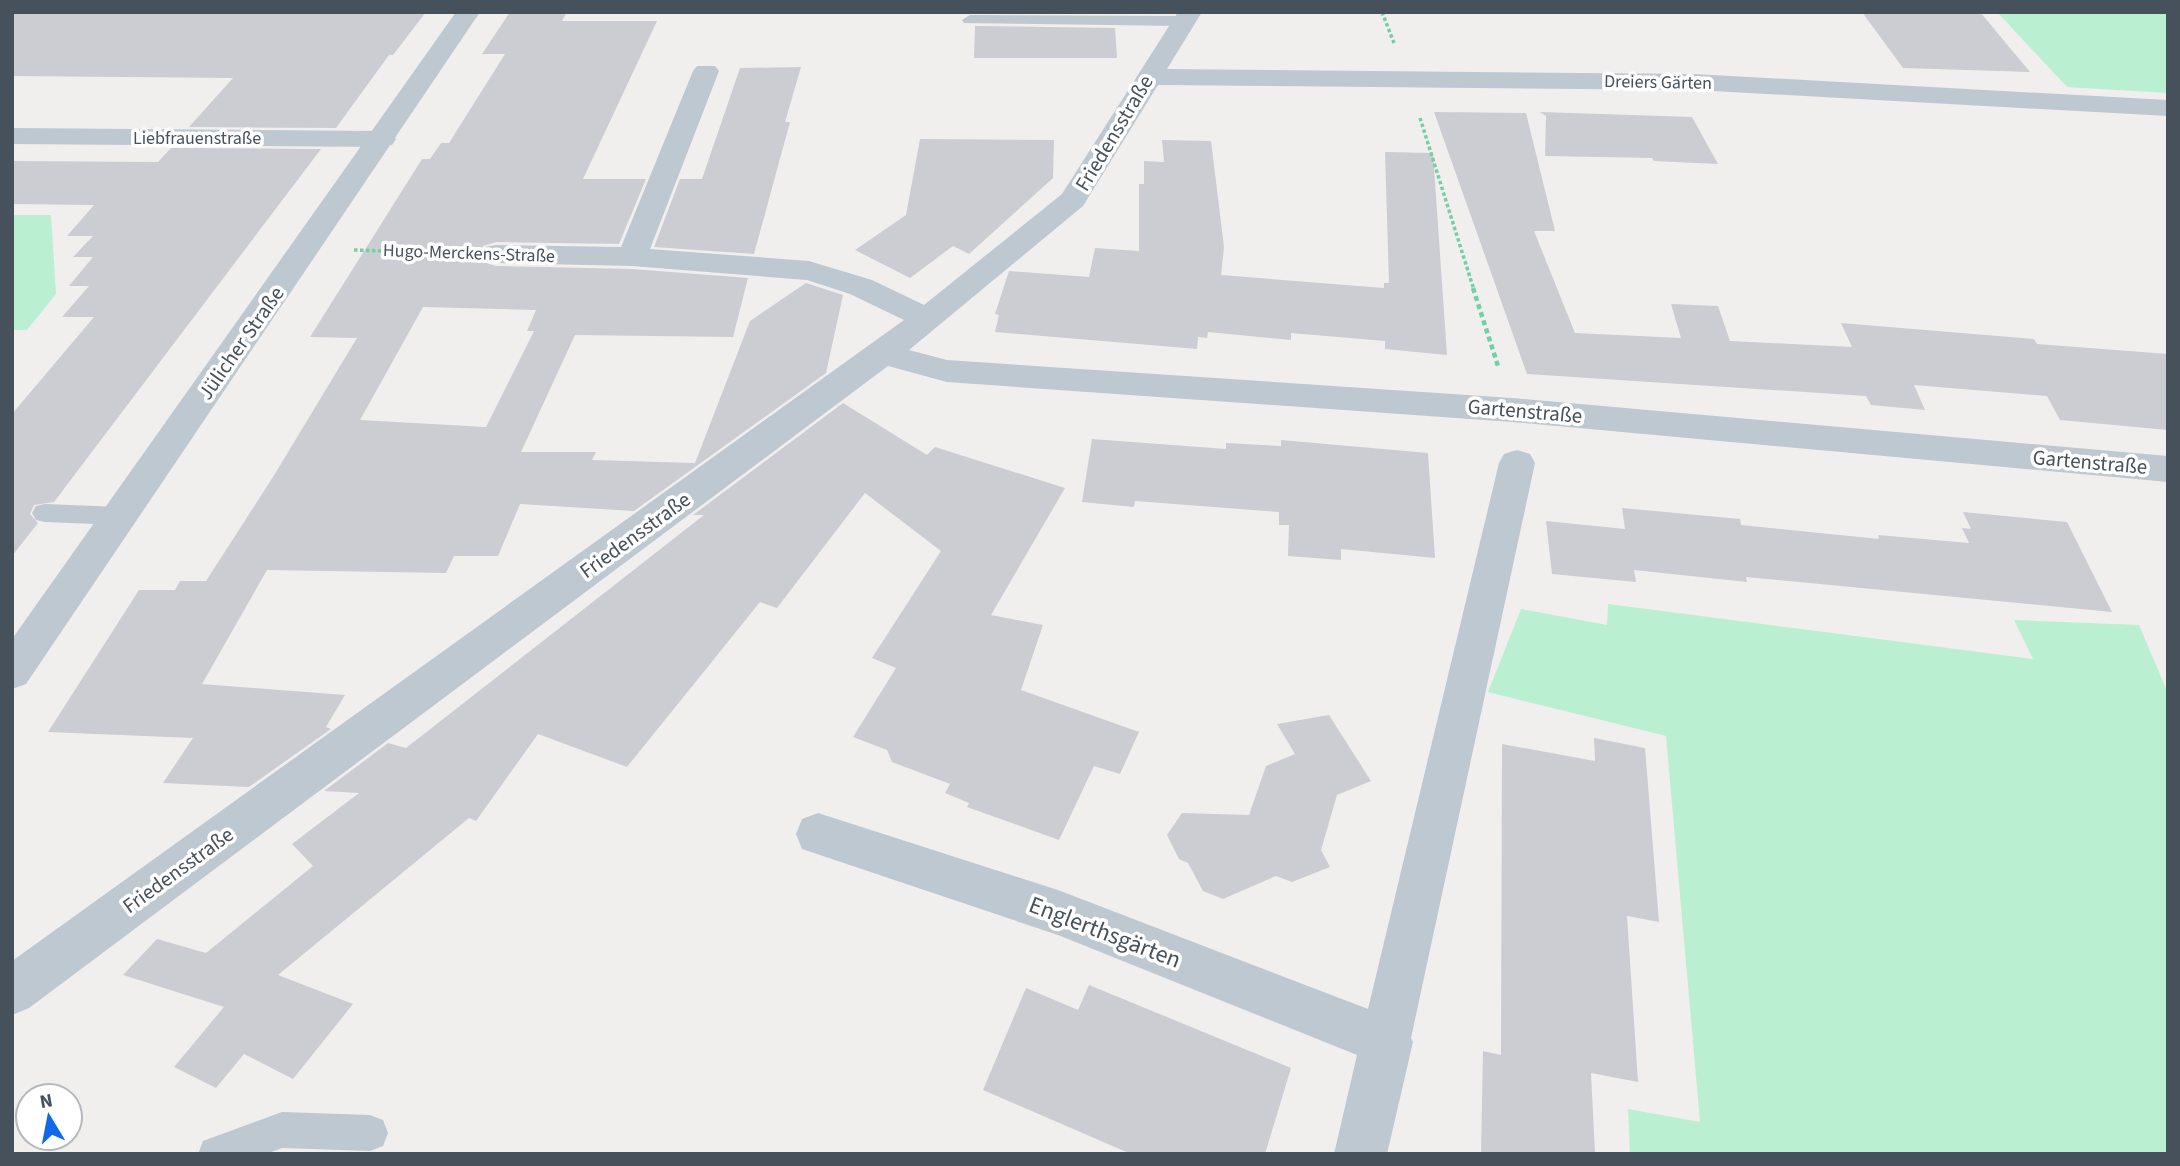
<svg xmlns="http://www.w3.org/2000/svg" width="2180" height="1166" font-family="'Source Sans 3',sans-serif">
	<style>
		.green { fill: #baf0d1 }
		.building { fill: #cbcdd3; fill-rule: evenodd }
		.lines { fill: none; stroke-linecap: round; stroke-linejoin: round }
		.path-far1 { stroke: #71d0a4; stroke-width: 3.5; stroke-dasharray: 3.5 2.5; stroke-linecap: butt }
		.path { stroke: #71d0a4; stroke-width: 4.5; stroke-dasharray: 5 3.5; stroke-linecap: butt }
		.service { fill: #bec8d1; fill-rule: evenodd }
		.minor { fill: #bec8d1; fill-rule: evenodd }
		.tertiary { fill: #bec8d1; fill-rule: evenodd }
		.labels { text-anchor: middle; stroke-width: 7; stroke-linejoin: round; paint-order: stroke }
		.far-street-label { font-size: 18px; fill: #46515c; stroke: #fff }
		.street-label { font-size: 21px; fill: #46515c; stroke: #fff }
		.near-street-label { font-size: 24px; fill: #46515c; stroke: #fff }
	</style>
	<rect width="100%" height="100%" fill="#f1eeee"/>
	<path class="green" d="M1997,12H2168V93L2067,87Z
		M12,215H51L56,294L27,330H12Z
		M1608,604L2033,659L2014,620L2139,625L2168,693V1154H1630L1628,1109L1700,1122L1666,736L1488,692L1521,609L1607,625Z"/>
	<path class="building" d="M12,12H426L393,55H389L336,128L189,127L233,78L12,76Z
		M510,12H567L562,21H657L583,179H646L619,244L496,242L483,246L479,253L483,262L496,266L632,269L748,278L733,337L575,335L521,452H596L592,460L695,463L750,321L806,283L843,295L826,373L634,511L520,504L498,556H454L446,573L267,570L202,684L345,695L326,727L331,729L249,787L163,783L193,738L48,732L139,590H175L180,581H206L273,477L357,338L310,337L422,159H430L441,143H449L505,54H482ZM423,307L536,310L527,331H534L486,427L360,420Z
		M1862,12H1980L2030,72L1903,68Z
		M975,26L1115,28L1117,58H974Z
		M801,67L785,122H790L754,254L654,247L680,179H702L740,68Z
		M1434,112L1526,113L1555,231H1534L1575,333L1681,338L1671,304L1718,306L1730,341L1852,347L1841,323L2034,339L2037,344L2168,354V430L2060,420L2047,396L1914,385L1925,410L1871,405L1866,396L1527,374Z
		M1540,112L1692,117L1718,164L1654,161L1652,158L1545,156L1546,116Z
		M920,139L1054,140L1053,178L969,254L953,246L910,278L855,250L906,215Z
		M1162,140L1211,141L1224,247L1221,275L1384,288V283H1389L1385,152L1433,153L1447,355L1385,349V341L1291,333V340L1208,332L1207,338L1198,337L1197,349L995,332L999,315L995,314L1009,271L1089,277L1095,248L1139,251V184H1144V161L1164,162Z
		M171,148L321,149L54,502L34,505L30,514L38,523L12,556V414L94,317H62L89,286H69L93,257H73L93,236H67L94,205L12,204V161L158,162Z
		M843,403L927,455L935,447L1065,488L991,615L1043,625L1021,690L1139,732L1120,774L1094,766L1059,840L967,807L969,803L945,793L950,784L892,762L887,750L853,737L896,668L872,658L941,551L865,493L777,608L760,602L627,767L538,734L476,821L469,818L278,975L353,1004L293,1079L244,1054L216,1088L174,1067L224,1007L123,975L157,939L206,953L313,866L292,844L359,793L324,791L388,743L406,748L704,515H693Z
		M1092,439L1226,449V443L1281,446V440L1428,453L1435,558L1341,549V560L1288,556L1289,525H1279V512L1135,501L1134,507L1082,502Z
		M1622,508L1740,519L1741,525L1879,539L1878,535L1969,543L1962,528L1971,529L1963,512L2067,522L2112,612L1746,577L1747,582L1634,570L1636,582L1552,574L1546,521L1625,529Z
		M1329,715L1371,781L1337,795L1321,850L1330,867L1292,882L1276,876L1223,899L1203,891L1188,863L1179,859L1167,835L1182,813L1249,815L1266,766L1295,754L1277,724Z
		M1594,738L1645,748L1659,922L1627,916L1638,1082L1591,1073L1595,1154H1481L1483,1051L1501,1055L1502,744L1595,761Z
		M1089,985L1291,1068L1265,1154H1131L983,1090L1026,988L1078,1010Z"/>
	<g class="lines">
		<path class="path-far1" d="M1382,12L1394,43
			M1420,118L1474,290
			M354,250L457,253"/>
		<path class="path" d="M1473,288L1498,366"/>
		<path class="service" d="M970,15L1183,16L1191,21L1183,26L964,23L962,20Z
			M45,504L120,507L129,509L133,516L129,523L120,525L45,522L36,520L32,513L36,506Z
			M282,1112L370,1115L383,1120L388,1133L383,1146L370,1151L282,1148L266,1154H198L203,1141Z"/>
		<path class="minor" d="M1178,12H1202L1167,69L1694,74L2168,100V116L1694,90L1158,85L1083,206L909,350L947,360L1512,398L2168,456V482L1512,422L947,382L888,366L29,1008L12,1015V961L904,320L850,294L807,280L632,266L496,263L485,261L481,254L485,247L496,245L621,247L693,71L697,66H715L719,71L650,249L809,261L872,280L924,305L1062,194Z
			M12,128L382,131L392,133L396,139L392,145L382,147L12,144Z
			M1517,450L1530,454L1535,463L1411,1038L1413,1042L1387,1154H1334L1357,1055L1058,935L802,849L796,834L802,819L818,813L1058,890L1368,1009L1499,463L1504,454Z"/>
		<path class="tertiary" d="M456,12H480L26,684L12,689V639Z"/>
	</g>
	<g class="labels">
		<g class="far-street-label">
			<text transform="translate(1658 82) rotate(1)" y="6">Dreiers Gärten</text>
			<text x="197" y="144">Liebfrauenstraße</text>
			<text transform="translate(469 253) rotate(2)" y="6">Hugo-Merckens-Straße</text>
		</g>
		<g class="street-label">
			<text transform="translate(1114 133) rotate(-59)" y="7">Friedensstraße</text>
			<text transform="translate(241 343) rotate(-55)" y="7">Jülicher Straße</text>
			<text transform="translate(1525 411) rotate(5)" y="7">Gartenstraße</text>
			<text transform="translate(2090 462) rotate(5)" y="7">Gartenstraße</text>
			<text transform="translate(635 535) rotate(-36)" y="7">Friedensstraße</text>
			<text transform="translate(178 870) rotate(-36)" y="7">Friedensstraße</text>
		</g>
		<g class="near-street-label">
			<text transform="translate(1105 932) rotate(21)" y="8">Englerthsgärten</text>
		</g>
	</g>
	<rect width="2180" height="1166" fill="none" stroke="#46515c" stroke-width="28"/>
	<g transform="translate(49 1117) rotate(350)"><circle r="33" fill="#ffffff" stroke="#b5b9be" stroke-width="2"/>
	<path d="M0-5L12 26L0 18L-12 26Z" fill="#1268e7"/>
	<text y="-10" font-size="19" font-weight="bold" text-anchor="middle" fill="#46515c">N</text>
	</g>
</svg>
